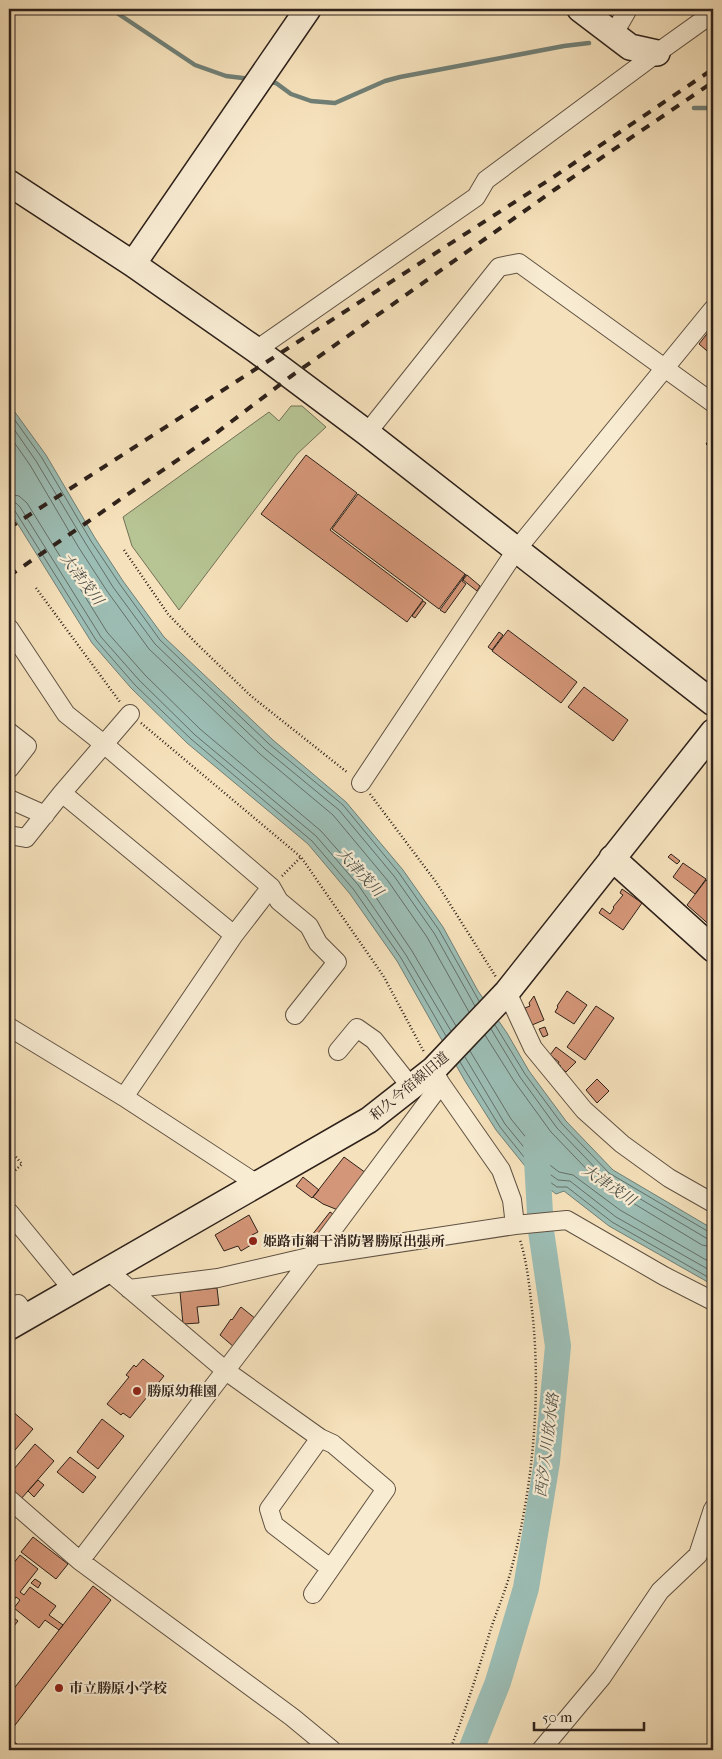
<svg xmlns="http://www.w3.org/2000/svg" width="722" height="1759" font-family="'IM FELL French Canon','Noto Serif JP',serif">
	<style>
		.green { fill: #b7c493; stroke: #727256 }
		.water { fill: #9cbdb4; stroke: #707f76 }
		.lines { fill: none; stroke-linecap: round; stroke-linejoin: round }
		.shore { stroke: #656f67; stroke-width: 1 }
		.stream { stroke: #707f76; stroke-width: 4.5 }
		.river { stroke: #9cbdb4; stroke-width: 26 }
		.building { fill: #d49678; stroke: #2e211a }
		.street-casing { stroke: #605142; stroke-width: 20 }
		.secondary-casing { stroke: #2e211a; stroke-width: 28 }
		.path { stroke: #2e211a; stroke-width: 2.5; stroke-dasharray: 1 2.5; stroke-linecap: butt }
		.street { stroke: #f8ecd3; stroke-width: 18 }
		.secondary { stroke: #f8ecd3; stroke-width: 25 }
		.rail { stroke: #2e211a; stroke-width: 4; stroke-dasharray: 9 9; stroke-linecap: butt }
		.poi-dot { fill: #8f2418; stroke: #f8ecd3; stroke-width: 2 }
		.labels { text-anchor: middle; stroke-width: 4.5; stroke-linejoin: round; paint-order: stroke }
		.street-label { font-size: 14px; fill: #2e211a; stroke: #f8ecd3 }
		.poi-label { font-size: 14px; font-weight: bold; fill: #2e211a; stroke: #f8ecd3; text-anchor: start }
		.water-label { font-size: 15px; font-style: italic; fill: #4f5048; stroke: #f8ecd3 }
	</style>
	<rect width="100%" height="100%" fill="#f5e1bb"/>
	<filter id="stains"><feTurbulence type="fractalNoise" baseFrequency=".004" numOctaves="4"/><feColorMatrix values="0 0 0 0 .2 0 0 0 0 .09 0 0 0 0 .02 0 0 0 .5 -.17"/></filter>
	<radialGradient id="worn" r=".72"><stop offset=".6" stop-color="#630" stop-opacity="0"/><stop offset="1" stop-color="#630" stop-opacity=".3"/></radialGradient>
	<path class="green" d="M291,406H302L326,427L297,454L179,610L132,546L123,517L269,412L279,421Z"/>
	<path class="water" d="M9,404L46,455L95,538L123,581L164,637L273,740L346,802L403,870L443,927L478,991L507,1033L529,1071L566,1121L613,1170L713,1229V1285L609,1226L564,1191L556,1194L533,1176L496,1130L465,1081L397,961L350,894L308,844L187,743L131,688L92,643L9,510Z"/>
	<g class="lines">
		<path class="shore" d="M9,412L42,458L91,541L119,583L160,640L269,744L343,805L399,873L439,930L479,1001
			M9,422L36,461L86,544L113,587L155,644L265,749L339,810L394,876L434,933L475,1006
			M9,435L30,465L79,548L107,591L149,649L260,754L333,815L388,881L427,937L469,1012
			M9,494L19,496L27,503L107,632L145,675L200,729L321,831L365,881L412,951L456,1026
			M9,502L16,503L20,507L101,637L139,680L195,735L316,836L359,886L406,955L451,1031
			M9,508L15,511L96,640L135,685L191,739L312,841L354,890L401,958L446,1036
			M495,1025L525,1074L562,1124L609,1173L709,1232L713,1233
			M491,1029L520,1077L557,1128L605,1178L706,1238L713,1240
			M485,1035L514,1081L551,1132L600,1183L702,1245L713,1247
			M470,1051L511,1119L546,1162L559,1172L573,1175L620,1210L713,1264
			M465,1057L505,1124L540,1167L558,1180L570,1181L616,1217L713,1272
			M460,1062L500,1127L536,1172L557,1187H567L612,1222L713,1280"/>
		<path class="stream" d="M111,9L195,65L226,76L251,79
			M9,15L18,9
			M268,82L276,83L291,94L311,101L335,103L385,81L400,77L564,46L589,43
			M694,108H713"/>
		<path class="river" d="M471,1750L498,1682L526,1588L547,1462L558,1346L541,1231L536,1143"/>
	</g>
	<path class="building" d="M713,326V356L699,344Z
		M713,434V450L706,444Z
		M306,455L357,493L330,530L423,600L407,622L261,514Z
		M358,494L465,574L439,609L332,529Z
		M466,574L462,581L466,584L445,613L440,610Z
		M467,575L480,586L477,591L463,580Z
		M423,601L426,603L415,618L412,616Z
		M508,630L577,682L561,703L492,651Z
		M499,632L503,635L492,650L488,647Z
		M584,687L628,720L613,741L568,707Z
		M671,854L680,861L677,864L668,857Z
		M683,863L706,879L695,894L673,877Z
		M706,880L713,885V928L687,905Z
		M622,889L642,903L623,930L599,913L602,908L610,914L614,908L613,907L623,895L620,893Z
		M567,991L587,1005L574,1024L555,1012L558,1007L557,1006Z
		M534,996L544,1020L532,1025L525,1008L530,1006L529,1003Z
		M596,1006L614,1018L585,1060L567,1047Z
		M545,1027L548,1035L543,1037L539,1029Z
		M556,1047L576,1062L566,1072L560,1067L561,1066L558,1064L559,1062L550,1055Z
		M597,1079L609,1091L597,1103L586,1090Z
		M344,1157L366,1173L338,1210L323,1204L313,1197Z
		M303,1177L319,1190L312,1198L296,1186Z
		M330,1212L336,1216L319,1240L312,1235Z
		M249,1215L258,1232L252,1235L256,1242L241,1251L238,1246L224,1251L215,1235Z
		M217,1288L219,1305L197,1307L199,1323L183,1324L180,1292Z
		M241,1307L256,1319L234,1347L220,1335L231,1319L232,1320L240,1308Z
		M143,1359L164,1376L130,1418L123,1413L121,1415L107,1404L129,1377L126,1375L134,1365L136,1367Z
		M12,1411L33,1429L9,1457V1414Z
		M102,1419L124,1436L98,1469L77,1452Z
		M35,1444L54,1461L21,1499L9,1489V1475Z
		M70,1457L96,1477L83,1493L57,1472Z
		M38,1480L44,1485L34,1497L28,1491Z
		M33,1537L68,1564L56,1579L21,1552Z
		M20,1555L38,1569L20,1592L24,1595L30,1587L56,1606L49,1615L63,1625L59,1630L45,1620L39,1628L14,1608L20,1600L16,1597L9,1607V1569Z
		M35,1579L41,1583L38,1588L31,1583Z
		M93,1586L111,1600L9,1733V1695Z
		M10,1615L18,1621L9,1632V1617Z
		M12,1740L23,1749L26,1746L31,1750H9V1744Z"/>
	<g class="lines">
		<defs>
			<path id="street" d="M613,35L628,9
				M256,350L476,197L486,180L657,53L713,13
				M367,433L499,267L519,263L713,403
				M9,628L66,714L105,745L271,887L279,901L309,926L318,943L337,962L295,1015
				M9,732L27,746L9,769
				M361,783L517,549L713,309
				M62,793L234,935
				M9,799L45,815
				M9,835L26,838L62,793L130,714
				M507,992L533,1048L584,1110L622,1144L669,1178L713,1203
				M9,1027L124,1097L257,1184
				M338,1051L357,1028L374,1040L411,1087
				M436,1075L441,1084L501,1170L512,1200L515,1225
				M124,1097L234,935L271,887
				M9,1212L73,1290
				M107,1270L226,1371L320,1438L333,1444L386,1489L313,1594
				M129,1289L218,1278L313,1256L515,1225L567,1220L664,1276L713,1301
				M9,1306L18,1304L27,1316
				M320,1438L269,1509L274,1525L330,1568
				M9,1499L80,1561L292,1717L332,1750
				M80,1561L313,1256L441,1084
				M541,1750L602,1677L660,1591L698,1555L713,1509"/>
			<path id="secondary" d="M580,9L630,47L657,53
				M9,183L133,264L256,350L367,433L713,703
				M133,264L308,9
				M612,858L713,949
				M9,1327L369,1120L434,1069L507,992L713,732"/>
		</defs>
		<use href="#street" class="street-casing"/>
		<use href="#secondary" class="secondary-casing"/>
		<path class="path" d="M124,550L168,614L196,643L251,696L348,773
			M36,588L120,702
			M141,723L301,857L384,977L424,1052
			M370,794L436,882L496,977
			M282,876L301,857
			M9,1149L22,1164L9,1176
			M450,1750C465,1712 477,1674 489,1635C495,1615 504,1595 510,1574C532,1494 541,1402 533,1319C530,1293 528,1265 520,1240"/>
		<use href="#street" class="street"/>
		<use href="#secondary" class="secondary"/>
		<path class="rail" d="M9,528L552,178L713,69
			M9,576L211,437L290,377L557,188L713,82"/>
	</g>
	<g class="poi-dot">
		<circle cx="253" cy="1241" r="5"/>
		<circle cx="137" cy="1391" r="5"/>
		<circle cx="59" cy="1688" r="5"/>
	</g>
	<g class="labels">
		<g class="street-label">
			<text transform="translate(409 1086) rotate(-40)" y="5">和久今宿線旧道</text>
		</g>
		<g class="poi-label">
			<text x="263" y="1246">姫路市網干消防署勝原出張所</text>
			<text x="147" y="1396">勝原幼稚園</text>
			<text x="69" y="1693">市立勝原小学校</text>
		</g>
		<g class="water-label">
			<text transform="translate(82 579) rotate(53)" y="5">大津茂川</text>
			<text transform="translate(360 872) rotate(47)" y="5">大津茂川</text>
			<text transform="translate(609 1185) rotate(34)" y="5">大津茂川</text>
			<text transform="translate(547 1445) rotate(-83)" y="5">西汐入川放水路</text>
		</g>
	</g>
	<rect width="722" height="1759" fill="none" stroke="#f5e1bb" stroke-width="30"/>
	<rect x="10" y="10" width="702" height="1739" fill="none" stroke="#2e211a" stroke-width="2.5"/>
	<rect x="15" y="15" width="692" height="1729" fill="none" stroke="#2e211a"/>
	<path d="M534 1722v8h110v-8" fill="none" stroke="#2e211a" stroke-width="2.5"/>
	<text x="542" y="1722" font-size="15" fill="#2e211a" stroke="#f8ecd3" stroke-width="4" paint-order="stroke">50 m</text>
	<rect width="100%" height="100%" filter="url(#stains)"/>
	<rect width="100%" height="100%" fill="url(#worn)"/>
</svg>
